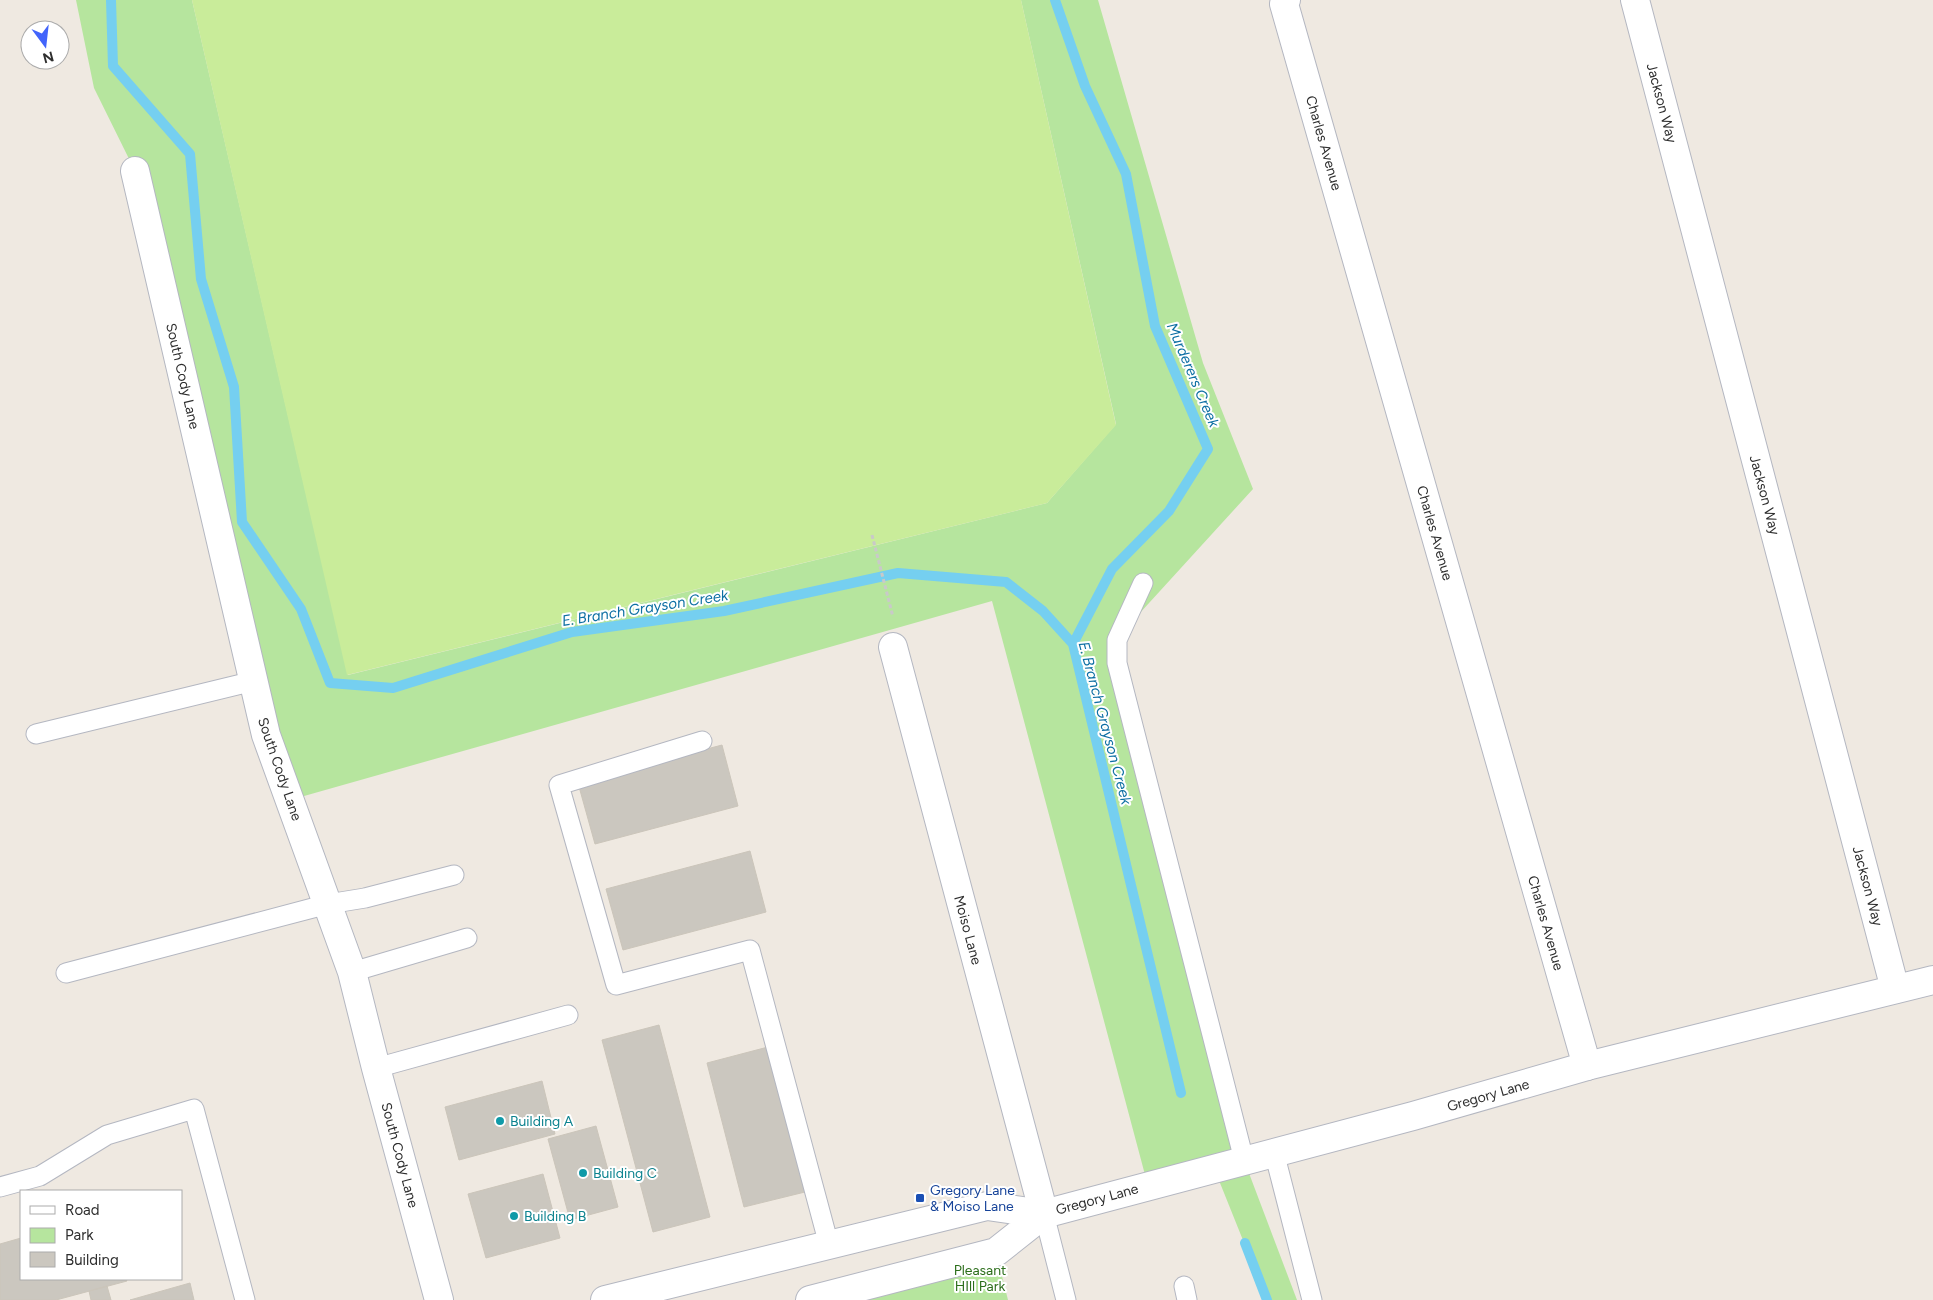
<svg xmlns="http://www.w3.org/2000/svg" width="1933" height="1300" font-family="Figtree,sans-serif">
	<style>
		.green { fill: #b6e59e }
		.pitch { fill: #c9ec9a }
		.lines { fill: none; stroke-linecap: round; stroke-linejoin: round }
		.stream { stroke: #75cff0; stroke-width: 10 }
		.building { fill: #cbc7bf; stroke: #cbc5ba }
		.service-casing { stroke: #b4b7c1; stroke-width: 21 }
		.minor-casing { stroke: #b4b7c1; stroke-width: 30 }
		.secondary-casing { stroke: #b4b7c1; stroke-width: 30 }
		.path { stroke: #c9c9c9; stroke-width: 3; stroke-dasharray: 4 2.5; stroke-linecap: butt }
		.service { stroke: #fff; stroke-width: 19 }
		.minor { stroke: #fff; stroke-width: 28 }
		.secondary { stroke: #fff; stroke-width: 28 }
		.culture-dot { fill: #0f9aa8; stroke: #fff; stroke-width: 2 }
		.transit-dot { fill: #1a4fb4; stroke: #fff; stroke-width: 2 }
		.labels { text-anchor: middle; stroke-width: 4; stroke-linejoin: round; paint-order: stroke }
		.street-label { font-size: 14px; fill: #2e2e2e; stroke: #fff }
		.culture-label { font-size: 14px; fill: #0d838f; stroke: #fff; text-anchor: start }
		.transit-label { font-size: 14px; fill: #164399; stroke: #fff; text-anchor: start }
		.park-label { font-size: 14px; fill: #2c6e1b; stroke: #fff }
		.water-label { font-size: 15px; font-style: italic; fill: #0d6fa3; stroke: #fff }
	</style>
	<rect width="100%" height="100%" fill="#efe9e1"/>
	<path class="green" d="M76,0H192L348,675L1047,503L1116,424L1021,0H1098L1203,363L1253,489L1108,648L1244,1160L1297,1300H1267L1214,1168L1148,1186L992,601L290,800L135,171L94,88Z
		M996,1252L1008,1300H810Z"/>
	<path class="pitch" d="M192,0H1021L1116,425L1047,503L347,675Z"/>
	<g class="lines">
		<path class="stream" d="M111,0L113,66L190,154L201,279L234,387L242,522L301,609L330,683L393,688L572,632L724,611L898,573L1006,582L1043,611L1073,644L1181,1093
			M1055,0L1085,86L1126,174L1155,326L1208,449L1169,511L1112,569L1073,644
			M1245,1243L1267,1300"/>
	</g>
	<path class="building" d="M722,745L738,806L595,844L578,783Z
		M750,851L766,912L623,950L606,889Z
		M659,1025L710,1217L653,1232L602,1040Z
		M768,1047L805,1192L744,1207L707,1063Z
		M542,1081L555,1134L459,1160L445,1107Z
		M596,1126L618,1207L570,1220L548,1139Z
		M543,1174L560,1238L486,1258L468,1194Z
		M21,1238V1279H126L127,1281L56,1300H0V1244Z
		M190,1283L194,1300H130Z
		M107,1286L111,1300H91L89,1291Z"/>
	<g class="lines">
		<defs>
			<path id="service" d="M1143,583L1117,640V663L1244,1160
				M36,734L254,681
				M702,741L559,785L616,985L750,950L829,1245
				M352,972L467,938
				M66,973L328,904L365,898L454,875
				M376,1068L568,1015
				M1274,1152L1312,1300
				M0,1187L40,1176L107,1135L194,1109L245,1300
				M1044,1214L1066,1300
				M1184,1286L1187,1300"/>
			<path id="minor" d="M1286,0L1284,4L1587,1066
				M1635,0L1895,989
				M135,171L266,735L352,972L376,1068L439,1300
				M893,647L1044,1214"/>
			<path id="secondary" d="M605,1300L987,1206L1044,1214L1413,1116L1587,1066L1933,980
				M810,1300L996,1252L1044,1214"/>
		</defs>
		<use href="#service" class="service-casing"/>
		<use href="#minor" class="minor-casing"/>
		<use href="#secondary" class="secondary-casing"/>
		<path class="path" d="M872,535L893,617"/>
		<use href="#service" class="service"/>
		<use href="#minor" class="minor"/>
		<use href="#secondary" class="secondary"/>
	</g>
	<g class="culture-dot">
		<circle cx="500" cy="1121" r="5"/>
		<circle cx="583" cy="1173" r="5"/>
		<circle cx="514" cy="1216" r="5"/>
	</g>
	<rect class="transit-dot" x="915" y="1193" width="10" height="10" rx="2.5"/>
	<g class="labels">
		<g class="street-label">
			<text transform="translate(1662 103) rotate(75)" y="5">Jackson Way</text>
			<text transform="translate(1324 143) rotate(74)" y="5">Charles Avenue</text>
			<text transform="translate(183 376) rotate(77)" y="5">South Cody Lane</text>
			<text transform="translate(1765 495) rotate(75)" y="5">Jackson Way</text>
			<text transform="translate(1435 533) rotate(74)" y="5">Charles Avenue</text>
			<text transform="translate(280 769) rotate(71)" y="5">South Cody Lane</text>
			<text transform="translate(1868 886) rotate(75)" y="5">Jackson Way</text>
			<text transform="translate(1546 923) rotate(74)" y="5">Charles Avenue</text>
			<text transform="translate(968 930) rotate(75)" y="5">Moiso Lane</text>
			<text transform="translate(1488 1095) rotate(-16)" y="5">Gregory Lane</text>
			<text transform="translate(400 1155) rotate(75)" y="5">South Cody Lane</text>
			<text transform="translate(1097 1199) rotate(-15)" y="5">Gregory Lane</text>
		</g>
		<g class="culture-label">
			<text x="510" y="1126">Building A</text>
			<text x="593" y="1178">Building C</text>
			<text x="524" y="1221">Building B</text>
		</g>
		<g class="transit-label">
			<text x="930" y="1195">Gregory Lane<tspan x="930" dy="16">&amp; Moiso Lane</tspan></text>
		</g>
		<g class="park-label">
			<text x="980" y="1275">Pleasant<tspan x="980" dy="16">HIll Park</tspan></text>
		</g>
		<g class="water-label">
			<text transform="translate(1193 375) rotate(67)" y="5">Murderers Creek</text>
			<text transform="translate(645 608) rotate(-9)" y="5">E. Branch Grayson Creek</text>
			<text transform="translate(1105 723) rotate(75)" y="5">E. Branch Grayson Creek</text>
		</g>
	</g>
	<rect x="20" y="1190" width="162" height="90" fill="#ffffff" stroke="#ababab"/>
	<rect x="30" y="1206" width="25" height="8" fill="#ffffff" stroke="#ababab"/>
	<text x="65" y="1215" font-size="15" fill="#2e2e2e">Road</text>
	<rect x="30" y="1228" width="25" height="15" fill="#b6e59e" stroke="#ababab"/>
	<text x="65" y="1240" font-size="15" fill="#2e2e2e">Park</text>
	<rect x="30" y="1252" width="25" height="15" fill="#cbc7bf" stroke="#ababab"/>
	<text x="65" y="1265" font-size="15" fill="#2e2e2e">Building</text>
	<g transform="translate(45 45) rotate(165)"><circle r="24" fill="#ffffff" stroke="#ababab"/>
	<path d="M0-4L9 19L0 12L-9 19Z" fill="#4264fb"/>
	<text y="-8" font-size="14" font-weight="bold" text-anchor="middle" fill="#2e2e2e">N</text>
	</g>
</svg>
